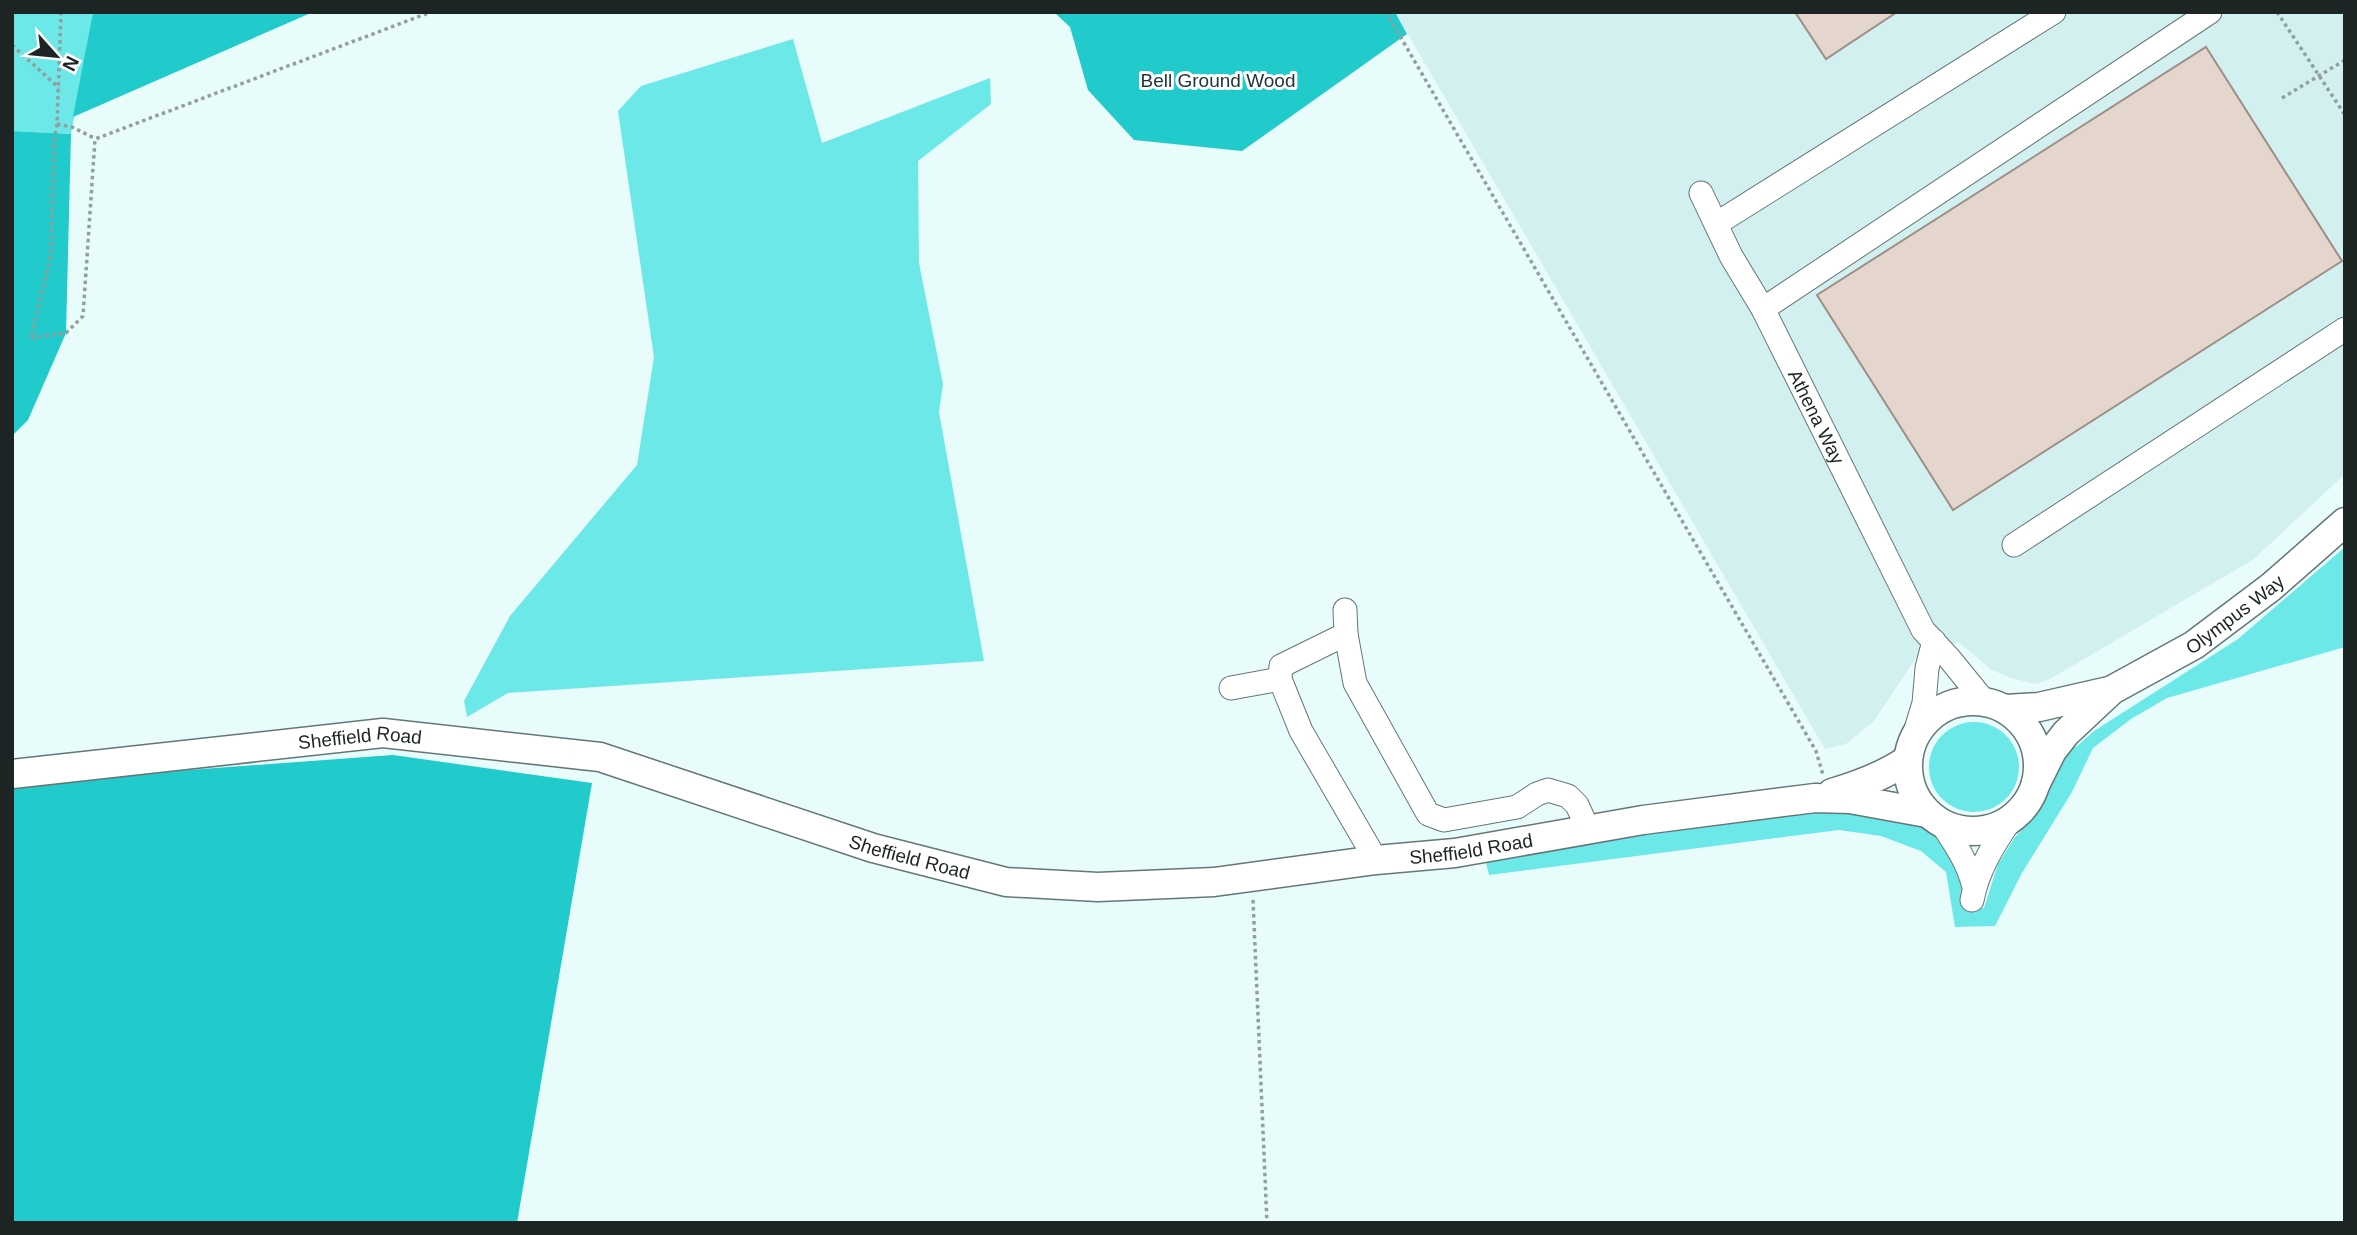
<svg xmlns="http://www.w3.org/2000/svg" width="2357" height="1235" font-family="Helvetica,sans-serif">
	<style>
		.built { fill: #d3f0f0 }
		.green { fill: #6ce8e9 }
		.forest { fill: #21cacb }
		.building { fill: #e5d6cd; stroke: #9d8f87; stroke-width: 2 }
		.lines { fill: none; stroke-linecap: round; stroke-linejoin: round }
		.minor-casing { stroke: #657676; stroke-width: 25 }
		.major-casing { stroke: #657676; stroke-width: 31 }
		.path { stroke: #91a09f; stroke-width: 3.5; stroke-dasharray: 3.5 3.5; stroke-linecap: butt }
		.minor { stroke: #fff; stroke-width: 23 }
		.major { stroke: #fff; stroke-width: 28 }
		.labels { text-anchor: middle; stroke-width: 6; stroke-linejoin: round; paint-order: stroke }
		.park-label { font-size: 19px; fill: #1c3535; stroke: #fff }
		.street-label { font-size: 19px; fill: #1d2524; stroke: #fff }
	</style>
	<rect width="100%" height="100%" fill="#e8fcfb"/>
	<path class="built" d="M1395,12H2345V474L2254,559L2050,679L2035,684L2011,678L1992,670L1958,642L1916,658L1874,721L1846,744L1825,749Z"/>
	<path class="green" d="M12,12H93L71,134L12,131Z
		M793,39L822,143L990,78L991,104L918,161L919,263L943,384L939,412L984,661L508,693L467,717L464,701L510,616L637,465L654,357L618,111L641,86Z
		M2345,547V647L2167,698L2131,719L2093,748L2072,792L2022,873L1995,926L1955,927L1946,872L1921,851L1881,836L1839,830L1489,875L1485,859L1826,803L1911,821L1929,830L1942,842L1957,866L1963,886L1961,905L1984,908L1998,864L2015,837L2030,822L2044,797L2057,763L2070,744L2076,747L2094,731L2238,639Z
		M1929 767a45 45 0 1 1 90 0a45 45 0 1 1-90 0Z"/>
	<path class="forest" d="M93,12H313L73,117Z
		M1054,12H1395L1407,34L1242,151L1134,140L1088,90L1070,27Z
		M12,131L71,134L66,333L28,420L12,436Z
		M393,755L592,783L517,1223H12V783Z"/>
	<path class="building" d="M1795,12H1897L1826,59Z
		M2206,47L2342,261L1953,510L1817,295Z"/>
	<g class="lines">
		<defs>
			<g id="minor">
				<path id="s1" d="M1701,193L1731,256L1763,309L1923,630L1949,658L1984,701"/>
				<path d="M1716,224L2054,12"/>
				<path d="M1763,309L2210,12"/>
				<path d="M2014,545L2345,329"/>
				<path d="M1345,610L1346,634L1355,683L1428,814L1444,820L1517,807L1537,794L1548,790L1568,796L1577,805L1588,829"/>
				<path d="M1346,634L1281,666L1280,679L1301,731L1376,860"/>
				<path d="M1231,688L1280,679"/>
				<path d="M1913,739L1924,703L1927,668L1934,641"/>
				<path d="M1942,824C1956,845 1968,863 1974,887"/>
				<path d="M1972,900C1978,869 1994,844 2011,819"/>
			</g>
			<g id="major">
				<circle cx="1973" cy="766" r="65"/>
				<path d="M2005,709L2039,707L2109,691"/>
				<path id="s2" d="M12,774L383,733L600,757L873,848L1006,882L1098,887L1214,882L1376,860L1455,853L1643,820L1815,798L1850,799L1927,813"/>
				<path id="s3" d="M2036,783L2052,751L2066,733L2112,690L2194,645L2271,587L2345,522"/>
				<path d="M1832,793C1859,785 1884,776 1907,760"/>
			</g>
		</defs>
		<use href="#minor" class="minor-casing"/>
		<use href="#major" class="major-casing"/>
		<path class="path" d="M61,12L57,124L54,141L51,255L31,338L66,333L83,316L95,139L431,12
			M1386,12L1816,751L1823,775
			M2277,12L2345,115
			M12,45L59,88
			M2282,98L2345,60
			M57,124L72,127L94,138
			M1253,900L1267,1223"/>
		<use href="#minor" class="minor"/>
		<use href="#major" class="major"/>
	</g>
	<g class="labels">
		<g class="park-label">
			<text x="1218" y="87">Bell Ground Wood</text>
		</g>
		<g class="street-label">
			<text dy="7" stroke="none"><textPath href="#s1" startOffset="252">Athena Way</textPath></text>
			<text dy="7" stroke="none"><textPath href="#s3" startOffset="266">Olympus Way</textPath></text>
			<text dy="7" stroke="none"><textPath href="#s2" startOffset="350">Sheffield Road</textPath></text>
			<text dy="7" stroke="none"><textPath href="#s2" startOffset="1484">Sheffield Road</textPath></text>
			<text dy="7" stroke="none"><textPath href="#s2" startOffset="917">Sheffield Road</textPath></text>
		</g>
	</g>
	<rect width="2357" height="1235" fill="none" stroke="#1d2524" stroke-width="28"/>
	<g transform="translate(56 56) rotate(117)" stroke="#ffffff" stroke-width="5" paint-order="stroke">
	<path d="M0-5L12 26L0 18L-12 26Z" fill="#1d2524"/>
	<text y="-10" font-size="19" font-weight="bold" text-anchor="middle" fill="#1d2524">N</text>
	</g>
</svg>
